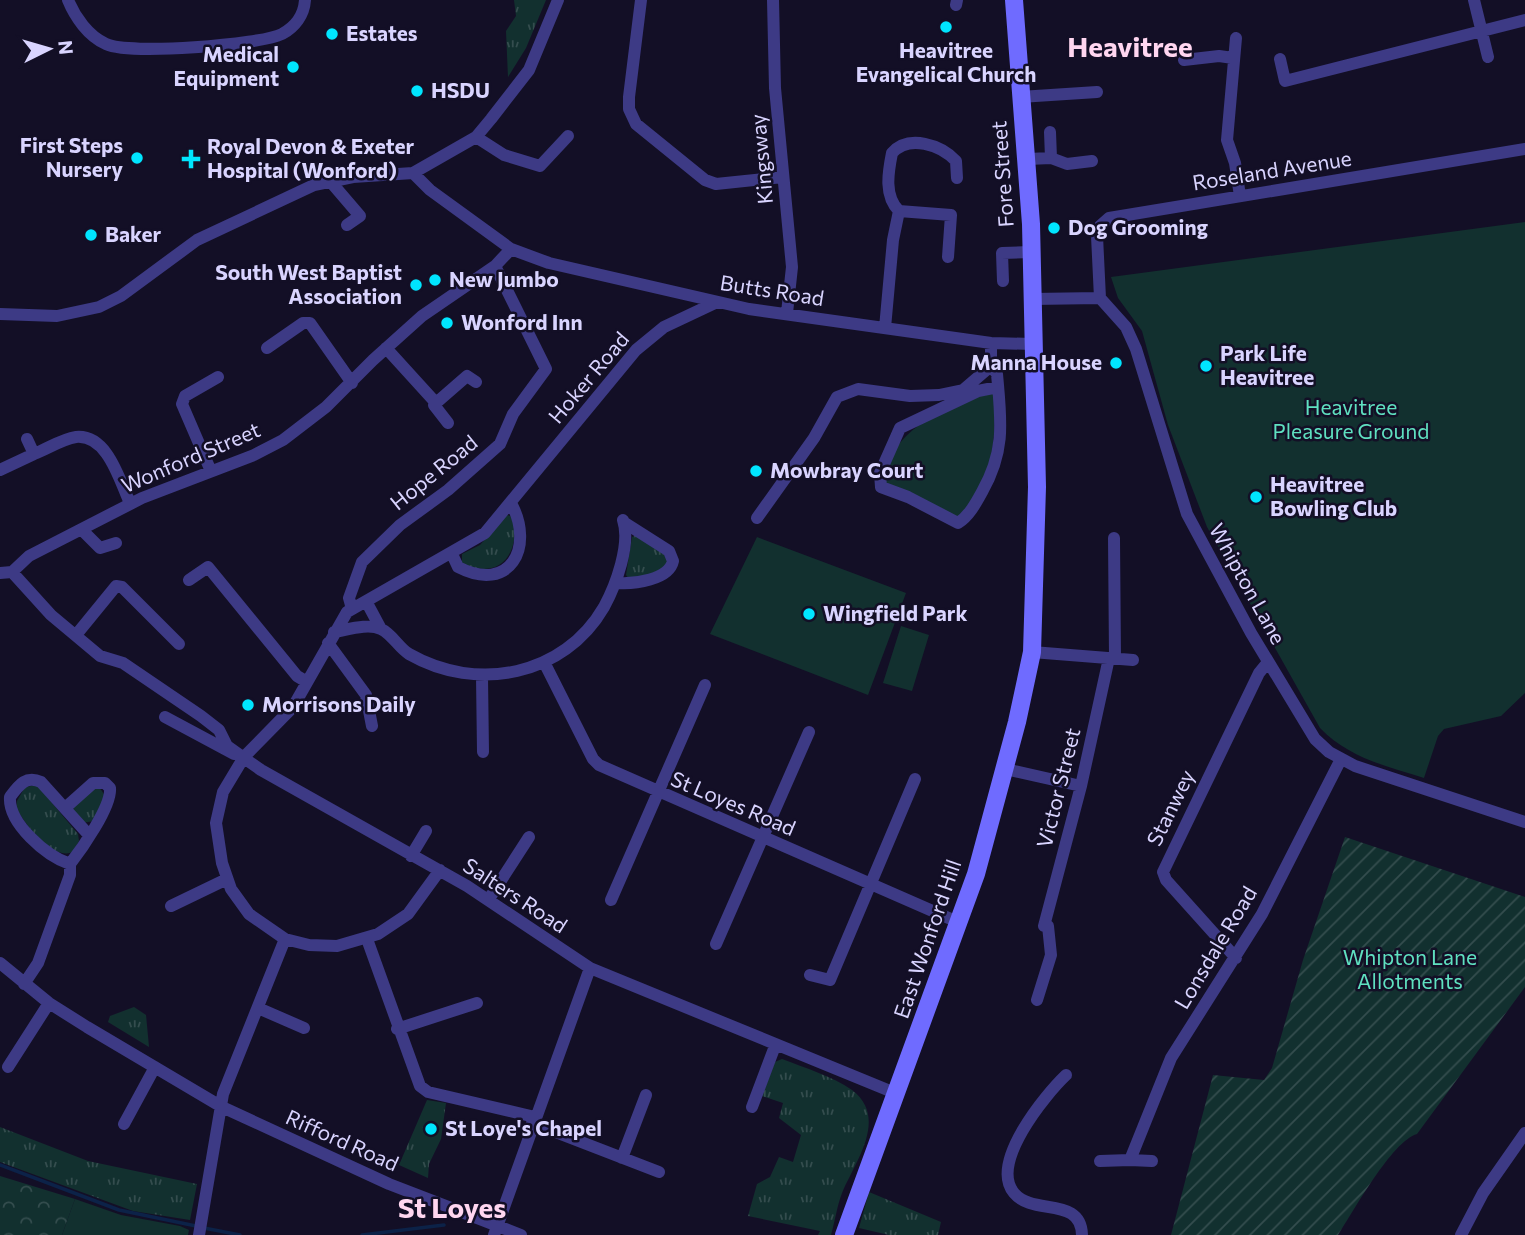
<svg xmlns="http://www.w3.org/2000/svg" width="1525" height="1235" font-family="Commissioner,sans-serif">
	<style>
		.grass { fill: url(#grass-tufts) }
		.forest { fill: url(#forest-crowns) }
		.park { fill: #12302f }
		.garden { fill: url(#garden-furrows) }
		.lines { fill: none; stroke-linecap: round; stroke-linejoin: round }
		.stream { stroke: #0c2248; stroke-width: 3.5 }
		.minor { stroke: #3d3a85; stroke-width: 12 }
		.secondary { stroke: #6f6bff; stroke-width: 18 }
		.poi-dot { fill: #00e5ff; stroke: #130f26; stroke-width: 2.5 }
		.labels { text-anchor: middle; stroke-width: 5; stroke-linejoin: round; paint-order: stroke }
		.poi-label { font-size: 21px; font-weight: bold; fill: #d9d4ff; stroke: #130f26; text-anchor: start }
		.street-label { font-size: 21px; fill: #d9d4ff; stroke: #130f26 }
		.park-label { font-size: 21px; fill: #5fe0c0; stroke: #130f26 }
		.district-label { font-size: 28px; font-weight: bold; fill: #ffd6f0; stroke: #130f26 }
	</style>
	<defs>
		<pattern id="grass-tufts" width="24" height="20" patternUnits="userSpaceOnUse" patternTransform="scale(1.75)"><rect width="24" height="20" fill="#12302f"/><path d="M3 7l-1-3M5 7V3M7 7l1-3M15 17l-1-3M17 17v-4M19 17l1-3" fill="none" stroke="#344d4e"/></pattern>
		<pattern id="forest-crowns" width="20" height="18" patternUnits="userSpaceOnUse" patternTransform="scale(1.75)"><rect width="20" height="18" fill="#12302f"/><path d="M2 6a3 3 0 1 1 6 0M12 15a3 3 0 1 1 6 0" fill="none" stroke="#344d4e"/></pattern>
		<pattern id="garden-furrows" width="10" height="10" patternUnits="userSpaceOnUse" patternTransform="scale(1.75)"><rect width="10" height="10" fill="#12302f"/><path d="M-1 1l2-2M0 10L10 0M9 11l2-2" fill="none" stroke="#344d4e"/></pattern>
	</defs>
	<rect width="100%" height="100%" fill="#130f26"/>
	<path class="grass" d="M514,0H546L526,48L508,77L506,31L516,16Z
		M507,515L513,517C521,552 500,582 462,563V554L480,545Z
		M637,535L670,559L660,573L629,579L626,575L632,537Z
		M37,785L78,834L79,841L73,852C52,861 26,825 16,808L17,801L25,787Z
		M99,787L106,797L94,821L82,823L74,814L73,807L90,790Z
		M134,1007L146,1015L149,1047L108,1022L110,1016Z
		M782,1059C805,1068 832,1076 852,1090C889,1118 855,1162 842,1193C837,1206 835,1221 831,1235H818L820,1231L748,1216L757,1184L770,1177L779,1157L793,1162L801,1135L779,1118L783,1103L762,1096L775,1062Z
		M427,1100L446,1103L441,1139L429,1164L428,1178L399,1165Z
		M0,1127L88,1161L197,1184L190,1220L133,1211L0,1162Z
		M869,1192L941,1222L938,1235H889L859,1228Z"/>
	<path class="forest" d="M0,1176L75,1199L62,1235H0Z"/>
	<path class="park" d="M1525,222V693L1501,716L1444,729L1438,736L1424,778C1386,766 1349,758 1320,728L1207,527L1168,425L1142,331L1118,298L1111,277Z
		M995,392C995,442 995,481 958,519L886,483C883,432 954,401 995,392Z
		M757,537L906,593L868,695L710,634Z
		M901,626L929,635L912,691L883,683Z
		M75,1199L121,1215L180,1226L189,1230L188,1235H62Z"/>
	<path class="garden" d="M1345,837L1525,897V987L1417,1134C1392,1141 1353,1212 1338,1235H1171L1213,1075L1264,1080L1272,1068L1303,960Z"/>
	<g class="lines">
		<path class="stream" d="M0,1165L119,1210L196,1226
			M204,1228L240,1235
			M362,1235L444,1225"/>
		<path class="minor" d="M68,0C75,17 88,36 106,44C129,55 260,45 282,34C295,27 304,15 305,0
			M641,0L629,97V109L636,124L705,180L716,184L783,177
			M773,0L775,88L792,267L787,313
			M1474,0L1488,57
			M956,5L957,0
			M1236,38L1227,140L1235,163L1240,196
			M1280,59L1285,81L1525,20
			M1184,60L1219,56L1233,58
			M1020,97L1097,92
			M1050,132L1051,158
			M476,137L504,155L540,166L568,136
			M1028,159L1051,158L1067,164L1092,161
			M413,173L430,190L511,249L549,263L749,309L991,343L1032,344
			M330,181L360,216L347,225
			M899,211L951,215L948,257
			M1003,281L1002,253L1030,252
			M1100,298L1097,236L1100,226L1109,218L1525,149
			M1032,299L1100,298L1126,327L1136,349L1187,514L1251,633L1315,739L1329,752L1355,766L1525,822
			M0,314L57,316L99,307L121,296L197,240L314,185L353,177L413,173L476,137L491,119L529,70L558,0
			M885,328L893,240L899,211C884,196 888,173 892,153C909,134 941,145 956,161L957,178
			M991,343V366L997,374C1001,420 1006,450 982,492C976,503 969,516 958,523L908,497L881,487L880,473L900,428L978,391L998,387
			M267,348L303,323H310L352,383
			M386,348L436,403L434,405L448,423
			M436,403L467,376L476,382
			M27,439L34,454C47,449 62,439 76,437C108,434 120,482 130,503
			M210,469L182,404L185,396L218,377
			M0,470L34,454
			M757,518L814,438L837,397L858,389L910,396L939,395L963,390L991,366
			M82,530L100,548L116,543
			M1114,538L1115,658
			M452,554L458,567C510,594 535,547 511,503
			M12,572L51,615L100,656L123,663L201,716L219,730L227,746L261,770L467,886L590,968L895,1093
			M0,573L12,572L29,556L142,498L254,455L283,440L326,407L373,360L422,316L495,266L511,249
			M189,580L208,567L297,676L307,682
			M618,583C634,584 669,580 673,561L669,551L625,523
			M366,601L381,629
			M352,609L349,598L362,562L400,525L448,490L500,444L513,414L546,369L495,266
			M334,632C347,630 368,623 381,629C392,634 399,648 409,654C477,693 564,676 604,607C616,585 631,544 623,520
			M76,635L116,586L122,587L179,644
			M328,643L366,695L372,726
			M1032,652L1133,660
			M544,662L593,759L599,765L960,923
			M482,677L483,752
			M165,717L234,754
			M1005,769L1081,786
			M65,808L93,783H105L110,788C112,806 81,850 70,864C46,856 8,823 10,797C19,785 26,775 41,782L88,834
			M411,856L426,831
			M440,870L408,914L378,934L337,946L309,945L285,939L249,914L231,889L222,863L216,823L223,792L244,757L293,707L347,612L485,533L636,350L664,327L717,302
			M489,899L529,837
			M611,900L705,685
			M171,906L227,879
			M1044,926L1081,786L1109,658
			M367,939L420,1086L428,1092L535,1117
			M716,944L809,732
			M1236,958L1166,880L1163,872L1259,673L1268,662
			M0,963L49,1003L87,1027L222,1107L389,1184L521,1235
			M810,975L830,980L915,779
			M24,984L38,963L70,875V864
			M1037,1000L1051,955L1048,926
			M258,1008L304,1028
			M397,1029L477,1003
			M8,1067L49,1003
			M1066,1075C1045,1095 989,1163 1014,1193C1033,1216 1081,1196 1082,1235
			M752,1107L775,1046
			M532,1123L659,1172
			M124,1124L155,1067
			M622,1158L646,1095
			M1130,1160L1152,1161
			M1100,1161L1130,1160L1171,1058L1262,914L1341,759
			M199,1235L223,1094L285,939
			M494,1235L590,968
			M1461,1235L1483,1193L1525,1133"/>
		<path class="secondary" d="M844,1235L976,874L1017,722L1032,652L1037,487L1031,224L1014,0"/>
	</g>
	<g class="poi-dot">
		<circle cx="946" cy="27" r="7"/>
		<circle cx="332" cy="34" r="7"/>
		<circle cx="293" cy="67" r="7"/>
		<circle cx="417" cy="91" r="7"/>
		<circle cx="137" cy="158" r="7"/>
		<path d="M187.5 148.5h7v7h7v7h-7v7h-7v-7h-7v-7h7z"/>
		<circle cx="1054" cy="228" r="7"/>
		<circle cx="91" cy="235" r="7"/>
		<circle cx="435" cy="280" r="7"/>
		<circle cx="416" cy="285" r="7"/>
		<circle cx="447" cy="323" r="7"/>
		<circle cx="1116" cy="363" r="7"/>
		<circle cx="1206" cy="366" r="7"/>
		<circle cx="756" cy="471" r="7"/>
		<circle cx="1256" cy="497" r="7"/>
		<circle cx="809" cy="614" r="7"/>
		<circle cx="248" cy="705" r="7"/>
		<circle cx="431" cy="1129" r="7"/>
	</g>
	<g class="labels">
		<g class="poi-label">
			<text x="346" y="41">Estates</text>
			<text x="946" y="58" text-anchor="middle">Heavitree<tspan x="946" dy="24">Evangelical Church</tspan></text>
			<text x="279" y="62" text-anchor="end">Medical<tspan x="279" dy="24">Equipment</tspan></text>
			<text x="431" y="98">HSDU</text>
			<text x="123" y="153" text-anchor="end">First Steps<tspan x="123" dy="24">Nursery</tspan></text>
			<text x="207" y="154">Royal Devon &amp; Exeter<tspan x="207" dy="24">Hospital (Wonford)</tspan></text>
			<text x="1068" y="235">Dog Grooming</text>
			<text x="105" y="242">Baker</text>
			<text x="402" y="280" text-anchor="end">South West Baptist<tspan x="402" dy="24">Association</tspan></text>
			<text x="449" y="287">New Jumbo</text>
			<text x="461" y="330">Wonford Inn</text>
			<text x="1220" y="361">Park Life<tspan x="1220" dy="24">Heavitree</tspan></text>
			<text x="1102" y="370" text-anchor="end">Manna House</text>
			<text x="770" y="478">Mowbray Court</text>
			<text x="1270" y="492">Heavitree<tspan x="1270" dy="24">Bowling Club</tspan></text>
			<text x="823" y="621">Wingfield Park</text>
			<text x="262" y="712">Morrisons Daily</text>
			<text x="445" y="1136">St Loye's Chapel</text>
		</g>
		<g class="street-label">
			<text transform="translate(762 159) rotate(-95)" y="7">Kingsway</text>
			<text transform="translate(1272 171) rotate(-9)" y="7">Roseland Avenue</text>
			<text transform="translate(1003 174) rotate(-94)" y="7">Fore Street</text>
			<text transform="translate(772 291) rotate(9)" y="7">Butts Road</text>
			<text transform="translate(589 378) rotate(-50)" y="7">Hoker Road</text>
			<text transform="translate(191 458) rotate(-23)" y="7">Wonford Street</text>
			<text transform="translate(434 473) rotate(-39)" y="7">Hope Road</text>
			<text transform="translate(1247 584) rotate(61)" y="7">Whipton Lane</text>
			<text transform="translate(1059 788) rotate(-76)" y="7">Victor Street</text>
			<text transform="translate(733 804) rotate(23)" y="7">St Loyes Road</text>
			<text transform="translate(1171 808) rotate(-64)" y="7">Stanwey</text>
			<text transform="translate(515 896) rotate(33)" y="7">Salters Road</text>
			<text transform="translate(928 939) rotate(-71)" y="7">East Wonford Hill</text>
			<text transform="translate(1216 948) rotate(-59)" y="7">Lonsdale Road</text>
			<text transform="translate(342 1141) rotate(24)" y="7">Rifford Road</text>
		</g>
		<g class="park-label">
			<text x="1351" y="415">Heavitree<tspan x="1351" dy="24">Pleasure Ground</tspan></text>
			<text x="1410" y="965">Whipton Lane<tspan x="1410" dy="24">Allotments</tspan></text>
		</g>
		<g class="district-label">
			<text x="1130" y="57">Heavitree</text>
			<text x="452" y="1218">St Loyes</text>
		</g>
	</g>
	<g transform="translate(49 49) rotate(85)" stroke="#130f26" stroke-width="5" paint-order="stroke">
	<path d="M0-5L12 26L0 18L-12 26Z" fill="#d9d4ff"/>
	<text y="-10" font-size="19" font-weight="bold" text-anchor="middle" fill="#d9d4ff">N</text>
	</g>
</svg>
